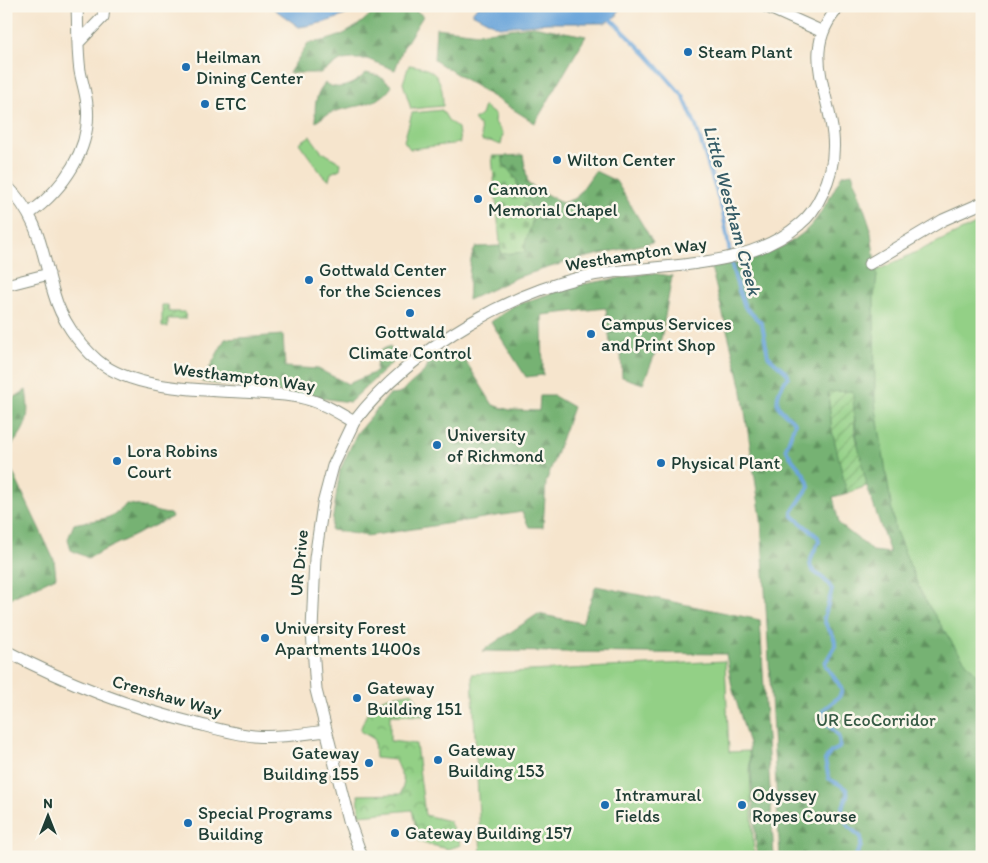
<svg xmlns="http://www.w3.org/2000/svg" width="988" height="863" font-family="Itim,sans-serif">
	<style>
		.grass { fill: #93d086; stroke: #59865d }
		.forest { fill: url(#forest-firs); stroke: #4a7854; fill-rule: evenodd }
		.cemetery { fill: url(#cemetery-stones); stroke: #59865d }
		.park { fill: url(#park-crowns); stroke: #59865d }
		.garden { fill: url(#garden-furrows); stroke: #59865d }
		.water { fill: #6aa5da; stroke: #447187 }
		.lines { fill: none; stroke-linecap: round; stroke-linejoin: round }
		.stream { stroke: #6aa5da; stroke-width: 4 }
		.street-casing { stroke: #8a9180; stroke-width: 13 }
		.street { stroke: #fff; stroke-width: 11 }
		.poi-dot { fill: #1f6fb2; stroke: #fbf7ec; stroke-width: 2 }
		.labels { text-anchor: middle; stroke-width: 5; stroke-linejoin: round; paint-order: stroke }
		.poi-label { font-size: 18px; fill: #1f3d34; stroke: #fbf7ec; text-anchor: start }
		.street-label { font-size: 18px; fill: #1f3d34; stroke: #fbf7ec }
		.park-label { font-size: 18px; fill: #365a44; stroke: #fbf7ec }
		.water-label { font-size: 19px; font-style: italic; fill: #365c66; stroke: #fbf7ec }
	</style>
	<defs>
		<pattern id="forest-firs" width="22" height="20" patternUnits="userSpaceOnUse" patternTransform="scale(1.25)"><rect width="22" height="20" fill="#76b273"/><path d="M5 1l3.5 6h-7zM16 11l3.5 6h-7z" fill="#60925f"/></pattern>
		<pattern id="cemetery-stones" width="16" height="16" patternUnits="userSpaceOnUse" patternTransform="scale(1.25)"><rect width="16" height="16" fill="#93d086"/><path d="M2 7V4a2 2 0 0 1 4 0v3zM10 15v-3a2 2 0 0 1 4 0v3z" fill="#77aa6e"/></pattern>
		<pattern id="park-crowns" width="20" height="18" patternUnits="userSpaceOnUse" patternTransform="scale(1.25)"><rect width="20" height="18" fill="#93d086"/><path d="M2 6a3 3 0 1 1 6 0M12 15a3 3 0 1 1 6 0" fill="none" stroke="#77aa6e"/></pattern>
		<pattern id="garden-furrows" width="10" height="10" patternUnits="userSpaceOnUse" patternTransform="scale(1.25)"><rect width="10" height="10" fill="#93d086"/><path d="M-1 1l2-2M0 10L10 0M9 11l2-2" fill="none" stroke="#77aa6e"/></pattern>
	</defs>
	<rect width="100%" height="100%" fill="#fbf7ec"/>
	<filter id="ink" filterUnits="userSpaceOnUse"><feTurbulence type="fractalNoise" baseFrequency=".02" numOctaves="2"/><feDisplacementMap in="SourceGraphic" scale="10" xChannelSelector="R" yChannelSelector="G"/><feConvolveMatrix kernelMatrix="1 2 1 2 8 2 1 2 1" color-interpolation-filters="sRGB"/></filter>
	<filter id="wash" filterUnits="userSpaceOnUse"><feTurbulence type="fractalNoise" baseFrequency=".0096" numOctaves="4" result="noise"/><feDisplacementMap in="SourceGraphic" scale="20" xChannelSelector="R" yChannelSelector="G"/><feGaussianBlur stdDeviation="1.12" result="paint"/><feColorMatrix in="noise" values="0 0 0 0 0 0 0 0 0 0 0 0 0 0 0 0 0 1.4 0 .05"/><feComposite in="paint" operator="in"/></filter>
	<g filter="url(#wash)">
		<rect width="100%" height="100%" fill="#f6e5cd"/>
		<path class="grass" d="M409,65C436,68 443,78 443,106L411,109L403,83Z
			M484,106L495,115L494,121L503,134L501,145L490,141H482L480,127L474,120L481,115Z
			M442,110L448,120L458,128L460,143L410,149L404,141L412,113Z
			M310,136L321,151L341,163L340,169L331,173L329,180L323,176L299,143Z
			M982,221V699L884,529L864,278L876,271Z
			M725,661L729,752L749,751L754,857H481L472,674Z"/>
		<path class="forest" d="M379,6H410L423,16L403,48L395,70L367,59H352L342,60L320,73H289L308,43C340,40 357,29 379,6Z
			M533,26L586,36L535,123L434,60L436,28L479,33Z
			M366,73L379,76L392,86C380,106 354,105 333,112C327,114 321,118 316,122C314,106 315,96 325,83C339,93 356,83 366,73Z
			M523,155L528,184L562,203L576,198L595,171L616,181L653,242L570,261L518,277L468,300C470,284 467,260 476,247L500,246L501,254L525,252V239L533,219L531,205L520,194L516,179L503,163V156Z
			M852,173L870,226L877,276L874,298L875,402L895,529L922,595L956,649L982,682V857H780L761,518L741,385L711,267C749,260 793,251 817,218C826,205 834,190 842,175ZM852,391L858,451L867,486L890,553L873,551L839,524L833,497L847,493L832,430L828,393Z
			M650,273L672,276L661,339L643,384L622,377L621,353L611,352L606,308L542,315L543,375L526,377L491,322L513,306L572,286Z
			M283,335L285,367L318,369L348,384L376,372L377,352L390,346L395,360L350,402L202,382L225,339Z
			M438,353H447L465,360L493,405L510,410L539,411L540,396H554L573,407L546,482L543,527H529L522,512L368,536L331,530L340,470L357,433L389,395L399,394L426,370L429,360Z
			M26,390C31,421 26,429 6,452V403Z
			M6,458L54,560L56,577L6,600Z
			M126,504C142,504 153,513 170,514L172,517L88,558L71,550L68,539L74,524C94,519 113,522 126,504Z
			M596,586L760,620L774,857H757L749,744L732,687L726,654L482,651L538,614L582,623Z"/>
		<path class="cemetery" d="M492,156H503V163L516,179L520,194L531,205C536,229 524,232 525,252L501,254Z"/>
		<path class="park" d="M412,692L426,716L390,715V741L416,744L425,815L449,821L461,845L448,849L419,842L412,810L360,815L358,795L401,794L404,782L395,760L375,758L374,739L360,731C371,697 380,699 412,692Z"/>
		<path class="garden" d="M162,305H168L169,312H185L186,319H168V327H162Z
			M853,391L855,432L867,486L847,493L832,430L828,392Z"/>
		<path class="water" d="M270,6H360C343,19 320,24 299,27Z
			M478,6H619V7L617,16L605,23H548L499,27L472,13Z"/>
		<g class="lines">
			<path class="stream" d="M608,16L647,55L683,96L696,126L723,213L733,271L739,291L745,307L762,324L768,356L787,373L788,377C781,386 772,401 782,411C786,415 791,418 795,423L786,448C790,463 807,470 809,487L792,512L793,516L818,537L819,542C797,579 822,567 832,590L824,618C825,629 836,633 835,646L825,663C828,674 839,679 842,691L839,697L823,710C820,727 844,729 839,748L831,752L825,760L829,779C856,792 847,791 841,813L848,826L861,837V846L855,857"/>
		</g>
	</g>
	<g filter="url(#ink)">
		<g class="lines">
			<defs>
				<path id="street" d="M765,6L823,32
					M79,42L103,17L104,6
					M6,185C41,220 41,251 54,294C61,319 78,343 97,360C142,399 242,387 299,397C320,401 337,412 354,422C409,349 521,282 613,272C674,265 752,266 800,224C810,216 817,205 822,194C831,176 835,155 833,135C828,88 800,48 840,6
					M29,214C63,189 92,149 87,105C86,93 82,82 80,71C77,50 78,27 77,6
					M869,264L943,220L982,203
					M6,285L49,274
					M354,422L333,466L323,504L315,558L312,631L316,690L350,824L362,857
					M6,651C67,683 128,707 194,723C214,728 234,734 254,736C278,738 302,734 326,731"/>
			</defs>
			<use href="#street" class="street-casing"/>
			<use href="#street" class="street"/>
		</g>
	</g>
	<g class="poi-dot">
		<circle cx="688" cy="52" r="5"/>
		<circle cx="186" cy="67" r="5"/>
		<circle cx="205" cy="104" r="5"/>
		<circle cx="557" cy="160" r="5"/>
		<circle cx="478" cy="199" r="5"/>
		<circle cx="309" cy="280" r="5"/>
		<circle cx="410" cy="313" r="5"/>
		<circle cx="591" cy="334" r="5"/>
		<circle cx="437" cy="445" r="5"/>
		<circle cx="117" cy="461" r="5"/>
		<circle cx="661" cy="463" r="5"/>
		<circle cx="265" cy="638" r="5"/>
		<circle cx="357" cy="698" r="5"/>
		<circle cx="438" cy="760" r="5"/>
		<circle cx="369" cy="763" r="5"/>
		<circle cx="605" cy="805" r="5"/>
		<circle cx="742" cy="805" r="5"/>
		<circle cx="188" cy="823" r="5"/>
		<circle cx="395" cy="833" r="5"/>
	</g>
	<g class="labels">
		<g class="poi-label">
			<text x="698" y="58">Steam Plant</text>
			<text x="196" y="63">Heilman<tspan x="196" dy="21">Dining Center</tspan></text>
			<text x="215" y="110">ETC</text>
			<text x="567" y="166">Wilton Center</text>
			<text x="488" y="195">Cannon<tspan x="488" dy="21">Memorial Chapel</tspan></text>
			<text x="319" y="276">Gottwald Center<tspan x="319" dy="21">for the Sciences</tspan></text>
			<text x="601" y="330">Campus Services<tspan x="601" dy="21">and Print Shop</tspan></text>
			<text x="410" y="338" text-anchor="middle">Gottwald<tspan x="410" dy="21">Climate Control</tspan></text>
			<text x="447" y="441">University<tspan x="447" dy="21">of Richmond</tspan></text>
			<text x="127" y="457">Lora Robins<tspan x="127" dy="21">Court</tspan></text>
			<text x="671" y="469">Physical Plant</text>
			<text x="275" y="634">University Forest<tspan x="275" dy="21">Apartments 1400s</tspan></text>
			<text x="367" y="694">Gateway<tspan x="367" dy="21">Building 151</tspan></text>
			<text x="448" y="756">Gateway<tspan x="448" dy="21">Building 153</tspan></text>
			<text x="359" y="759" text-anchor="end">Gateway<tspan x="359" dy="21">Building 155</tspan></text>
			<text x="615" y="801">Intramural<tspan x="615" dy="21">Fields</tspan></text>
			<text x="752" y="801">Odyssey<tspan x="752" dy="21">Ropes Course</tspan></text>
			<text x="198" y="819">Special Programs<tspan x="198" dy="21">Building</tspan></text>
			<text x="405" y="839">Gateway Building 157</text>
		</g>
		<g class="street-label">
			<text transform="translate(636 254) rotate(-9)" y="6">Westhampton Way</text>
			<text transform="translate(244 377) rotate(7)" y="6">Westhampton Way</text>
			<text transform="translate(299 563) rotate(-85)" y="6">UR Drive</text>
			<text transform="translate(167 696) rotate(16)" y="6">Crenshaw Way</text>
		</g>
		<g class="park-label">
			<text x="876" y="726">UR EcoCorridor</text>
		</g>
		<g class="water-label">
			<text transform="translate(733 210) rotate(75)" y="7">Little Westham Creek</text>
		</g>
	</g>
	<rect width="988" height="863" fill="none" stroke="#fbf7ec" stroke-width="25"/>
	<g transform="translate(48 816)" stroke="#fbf7ec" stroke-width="4" paint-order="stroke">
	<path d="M0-4L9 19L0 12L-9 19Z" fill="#1f3d34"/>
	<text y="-8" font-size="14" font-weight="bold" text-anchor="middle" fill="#1f3d34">N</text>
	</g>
</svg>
